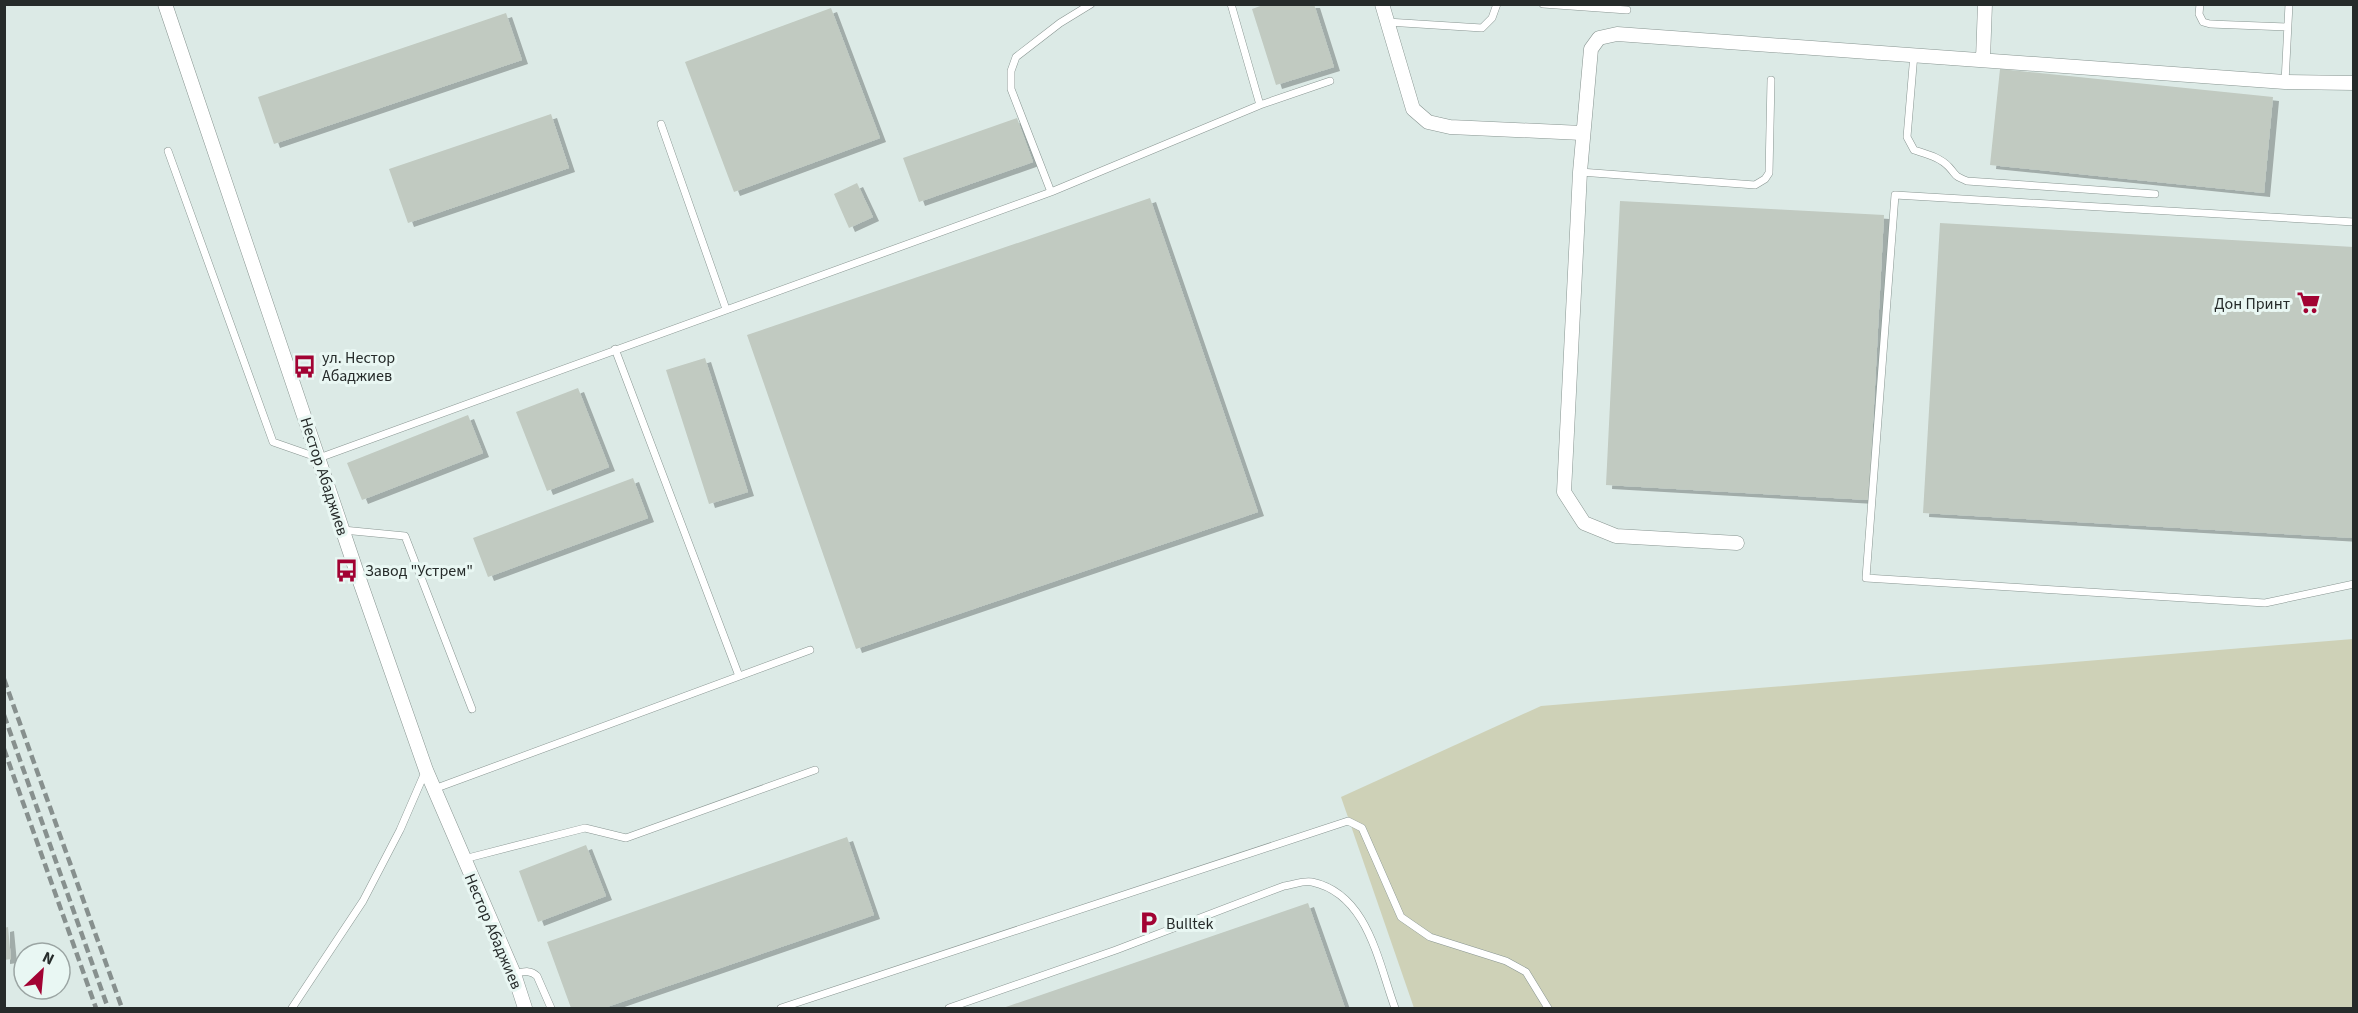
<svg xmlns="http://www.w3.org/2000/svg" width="2358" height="1013" font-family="'Source Sans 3',sans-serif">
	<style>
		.green { fill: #ced1b7 }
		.building { fill: #c1cac1; filter: url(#shadow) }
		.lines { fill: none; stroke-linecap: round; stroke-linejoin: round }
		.lane-casing { stroke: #889591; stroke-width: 8 }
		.street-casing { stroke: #889591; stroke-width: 15 }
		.lane { stroke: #fff; stroke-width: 7 }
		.street { stroke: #fff; stroke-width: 14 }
		.rail { stroke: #87908e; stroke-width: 4.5; stroke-dasharray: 9 4.5; stroke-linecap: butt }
		.labels { text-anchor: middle; stroke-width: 6; stroke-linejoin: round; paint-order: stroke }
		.poi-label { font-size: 16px; fill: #262b2a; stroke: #e9f7f3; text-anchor: start }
		.street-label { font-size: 16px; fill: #262b2a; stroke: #e9f7f3 }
	</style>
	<defs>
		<filter id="shadow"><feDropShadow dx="6" dy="4" stdDeviation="0" flood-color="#0004"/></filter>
	</defs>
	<rect width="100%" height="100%" fill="#dceae6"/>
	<path class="green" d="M2353,639V1008H1414L1341,797L1541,706Z"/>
	<path class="building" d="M1266,4H1314L1334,67L1276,85L1252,9Z
		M831,8L880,138L734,192L685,62Z
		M506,13L522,60L274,144L258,97Z
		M2000,69L2273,97L2264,193L1990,165Z
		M551,114L569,168L408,223L389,169Z
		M1017,118L1033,162L919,202L903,158Z
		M857,183L873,217L849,228L834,194Z
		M1150,198L1258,512L856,649L747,335Z
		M1620,201L1884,215L1869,500L1606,485Z
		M1940,223L2354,247V538L1923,513Z
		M705,358L748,492L709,504L666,370Z
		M578,388L609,467L547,491L516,412Z
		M468,415L483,453L362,500L347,463Z
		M633,478L648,518L488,577L473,538Z
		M847,837L874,915L604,1008H571L547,942Z
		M586,845L606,896L538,922L519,871Z
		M1308,903L1345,1008H1003Z
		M8,927L11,959L4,960V928Z"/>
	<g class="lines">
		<defs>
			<path id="lane" d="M1231,4L1260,105
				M1543,4L1627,10
				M2200,4L2199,14L2203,22L2210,24L2287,27
				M1387,22L1482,28L1492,18L1497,4
				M1914,54L1907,137L1914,150C1926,154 1940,157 1949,167C1958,177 1953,175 1967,181L2155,194
				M2285,82L2289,4
				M661,124L726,309
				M168,151L273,442L319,458L1051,192L1260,105L1330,81
				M1580,172L1755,185L1765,179L1769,173L1771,80
				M1051,192L1011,89V71L1016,57L1060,23L1091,4
				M2354,222L1895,195L1866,578L2265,603L2354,584
				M615,349L739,676
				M343,530L405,536L472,709
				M434,789L810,650
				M464,859L585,828L626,838L815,770
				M514,974C523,972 530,969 537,976L551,1008
				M292,1008L363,901L400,830L426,770
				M781,1008L1348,821L1362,828L1401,917L1430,937L1506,961L1526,972L1548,1008
				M949,1008L1116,950L1284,886C1293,885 1304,880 1312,882C1368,894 1378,962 1395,1008"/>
			<path id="street" d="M165,4L357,573L426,770L514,974L525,1008
				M1382,4L1413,109L1428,122L1450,127L1582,133
				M1983,59L1985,4
				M1737,543L1616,536L1584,523L1564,492L1580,172L1591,49L1599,38L1617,34L2285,82L2354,83"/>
		</defs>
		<use href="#lane" class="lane-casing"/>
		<use href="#street" class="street-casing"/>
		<use href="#lane" class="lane"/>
		<use href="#street" class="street"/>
		<path class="rail" d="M4,679L122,1008
			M4,715L108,1008
			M4,749L96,1008"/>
	</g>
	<defs>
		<symbol id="supermarket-bare" viewBox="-9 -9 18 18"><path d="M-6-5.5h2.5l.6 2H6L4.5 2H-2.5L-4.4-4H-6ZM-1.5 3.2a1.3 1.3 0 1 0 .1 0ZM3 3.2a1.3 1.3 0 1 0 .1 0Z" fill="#a20333" stroke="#e9f7f3" stroke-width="2.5" paint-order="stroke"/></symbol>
		<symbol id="bus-bare" viewBox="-9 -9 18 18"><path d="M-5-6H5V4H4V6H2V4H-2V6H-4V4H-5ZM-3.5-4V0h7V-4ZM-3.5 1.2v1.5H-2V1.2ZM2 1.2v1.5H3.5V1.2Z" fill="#a20333" stroke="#e9f7f3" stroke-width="2.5" paint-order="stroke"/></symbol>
		<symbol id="parking-bare" viewBox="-9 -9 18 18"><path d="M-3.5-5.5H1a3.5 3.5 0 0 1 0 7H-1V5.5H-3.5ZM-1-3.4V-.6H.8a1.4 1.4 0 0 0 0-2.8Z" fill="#a20333" stroke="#e9f7f3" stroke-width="2.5" paint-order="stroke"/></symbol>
	</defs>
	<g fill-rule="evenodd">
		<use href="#supermarket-bare" x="2292" y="286" width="33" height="33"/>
		<use href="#bus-bare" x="288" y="350" width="33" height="33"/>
		<use href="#bus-bare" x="330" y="554" width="33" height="33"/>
		<use href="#parking-bare" x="1132" y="906" width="33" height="33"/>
	</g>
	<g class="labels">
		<g class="poi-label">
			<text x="2290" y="309" text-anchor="end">Дон Принт</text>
			<text x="322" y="363">ул. Нестор<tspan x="322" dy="18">Абаджиев</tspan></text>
			<text x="365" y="576">Завод "Устрем"</text>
			<text x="1166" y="929">Bulltek</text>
		</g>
		<g class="street-label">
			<text transform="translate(325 476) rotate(72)" y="6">Нестор Абаджиев</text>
			<text transform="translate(494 931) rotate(67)" y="6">Нестор Абаджиев</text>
		</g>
	</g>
	<rect width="2358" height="1013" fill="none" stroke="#262b2a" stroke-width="12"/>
	<g transform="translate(42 971) rotate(26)"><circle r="28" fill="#e9f7f3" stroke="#9ba5a3" stroke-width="1.5"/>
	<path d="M0-4.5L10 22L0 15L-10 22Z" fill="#a20333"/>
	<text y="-9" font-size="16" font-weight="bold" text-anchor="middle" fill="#262b2a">N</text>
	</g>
</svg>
